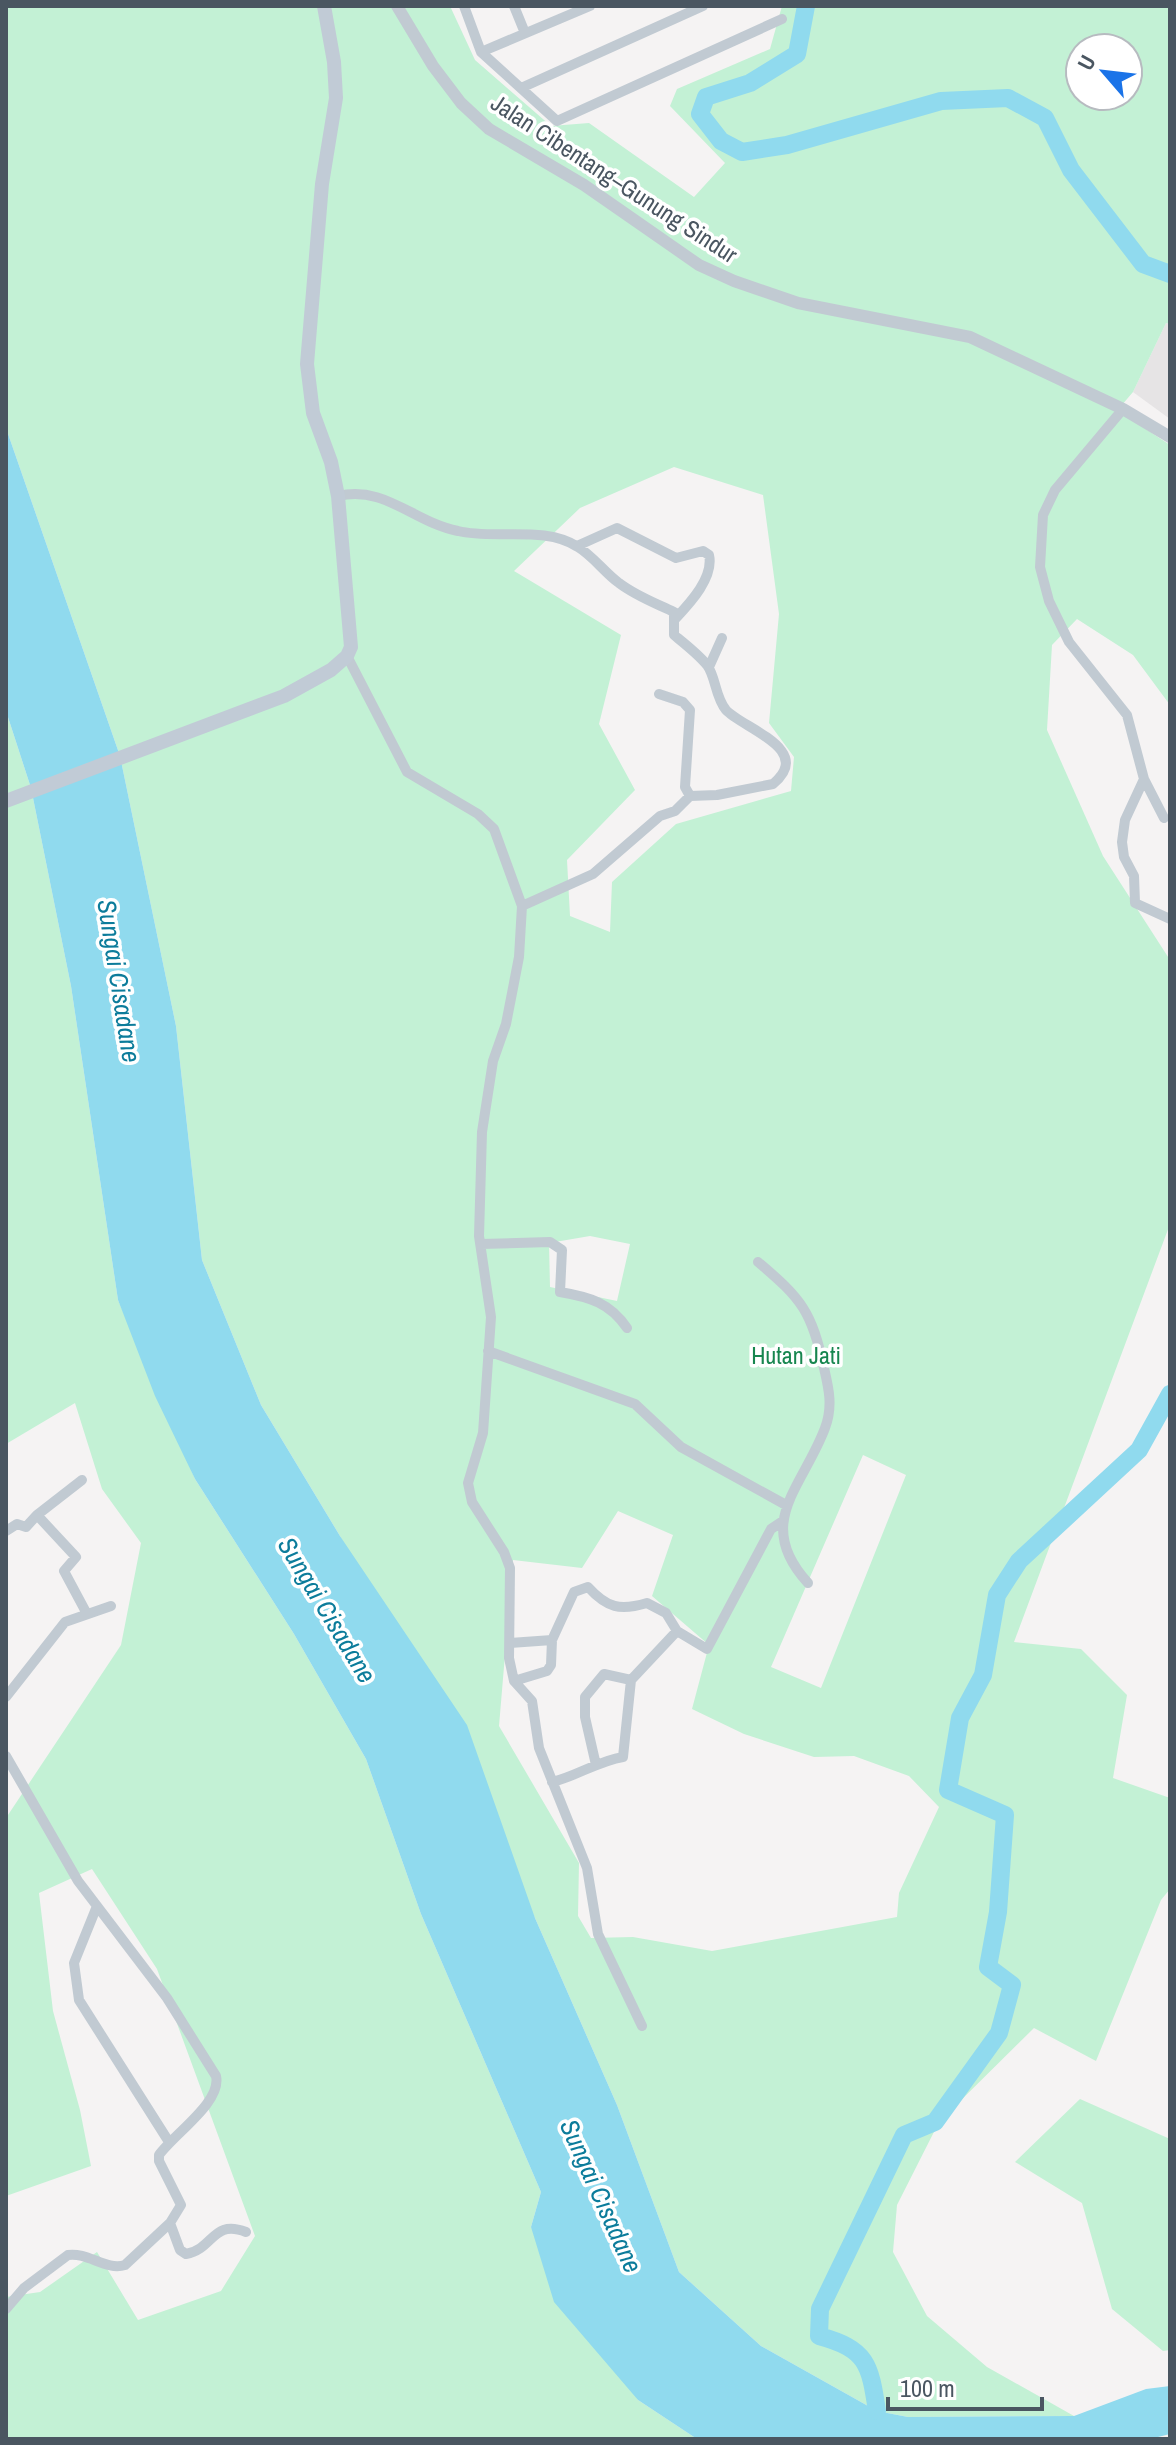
<svg xmlns="http://www.w3.org/2000/svg" width="1176" height="2445" font-family="'Archivo Narrow',sans-serif">
	<style>
		.education { fill: #e6e4e5 }
		.green { fill: #c3f1d5; fill-rule: evenodd }
		.water { fill: #90daee }
		.lines { fill: none; stroke-linecap: round; stroke-linejoin: round }
		.river { stroke: #90daee; stroke-width: 18 }
		.minor { stroke: #c1cad2; stroke-width: 10 }
		.tertiary { stroke: #c1cad2; stroke-width: 12 }
		.secondary { stroke: #c1cbd6; stroke-width: 14 }
		.labels { text-anchor: middle; stroke-width: 7; stroke-linejoin: round; paint-order: stroke }
		.street-label { font-size: 24px; fill: #4a5661; stroke: #fff }
		.park-label { font-size: 24px; fill: #17864f; stroke: #fff }
		.water-label { font-size: 26px; font-style: italic; fill: #0c7c9b; stroke: #fff }
	</style>
	<rect width="100%" height="100%" fill="#f5f3f3"/>
	<path class="education" d="M1166,323L1170,324V419L1133,392Z"/>
	<path class="green" d="M6,6H450L475,60L551,126L589,123L694,197L725,163L670,106L677,89L770,49L782,6H1170V324L1166,323L1133,392L1062,475L1123,414L1170,445V705L1133,655L1077,619L1052,645L1047,730L1103,856L1170,960V1224L1014,1642L1081,1649L1127,1695L1113,1778L1170,1798V1889L1161,1900L1096,2061L1034,2028L939,2122L897,2205L893,2252L927,2316L987,2367L1074,2416L908,2417L877,2411L761,2346L679,2272L617,2105L535,1918L340,1536L261,1405L202,1260L176,1026L120,756L6,428ZM1080,48H1128V96H1080ZM674,467L763,495L779,614L769,723L794,757L791,791L676,824L612,882L610,932L570,916L567,860L635,790L599,724L621,635L514,571L580,508ZM590,1236L630,1244L617,1301L550,1287L549,1243ZM863,1455L906,1475L821,1688L771,1667ZM618,1511L673,1535L652,1596L709,1645L692,1709L744,1734L814,1757L854,1756L909,1776L939,1807L899,1893L897,1917L712,1951L633,1937L591,1938L578,1916L579,1863L499,1726L513,1560L582,1568Z
		M6,711L31,788L71,986L118,1300L195,1479L294,1634L366,1759L421,1914L541,2192L531,2227L638,2400L697,2439H6V2297L40,2292L97,2252L138,2320L221,2291L255,2236L157,1969L92,1869L39,1893L53,2011L80,2110L91,2166L6,2196V1818L121,1645L141,1543L102,1489L75,1403L6,1444Z
		M1080,2099L1170,2139V2350L1163,2351L1112,2309L1082,2203L1015,2162Z"/>
	<path class="water" d="M6,428L120,756L176,1026L202,1260L261,1405L340,1536L467,1725L535,1918L617,2105L679,2272L761,2346L877,2411L908,2417L1074,2416L1146,2389L1170,2386V2434L1150,2439H697L638,2400L554,2302L531,2227L541,2192L421,1914L366,1759L294,1634L195,1479L155,1396L118,1300L71,986L31,788L6,711Z"/>
	<g class="lines">
		<path class="river" d="M806,6L797,54L750,83L706,97L700,114L721,141L742,152L787,145L941,101L1008,98L1045,118L1071,170L1143,264L1170,274
			M877,2411C870,2364 867,2349 819,2336L820,2309L904,2135L935,2122L999,2033L1012,1985L988,1967L998,1912L1005,1815L948,1790L960,1718L983,1675L997,1595L1019,1561L1139,1450L1170,1394"/>
		<path class="minor" d="M464,6L481,52L590,6
			M514,6L525,33
			M481,52L557,121L782,19
			M521,88L703,6
			M1123,409L1055,490L1043,515L1040,567L1049,601L1069,642L1127,715L1144,779L1164,818
			M338,496C385,485 413,522 458,531C495,540 545,525 578,547C593,556 605,573 619,583C636,596 655,603 674,612V635C685,644 698,654 707,665C716,677 715,697 726,710C742,728 815,749 773,784L717,795L690,796L675,811L660,816L593,874L522,906
			M577,546L617,528L676,558L703,551L709,555C714,577 691,602 676,618
			M347,656L407,772L478,814L494,829L522,906L519,957L506,1024L493,1061L482,1132L479,1236L491,1317L483,1433L468,1483L472,1502L504,1552L510,1568L509,1658L514,1681L532,1701L539,1748L587,1868L598,1934L642,2026
			M709,667L722,638
			M659,694L683,702L690,710L685,787L690,796
			M1144,779L1125,820L1122,842L1124,857L1134,876L1135,903L1170,919
			M481,1244L550,1242L562,1250L560,1292C590,1297 610,1303 627,1328
			M758,1262C802,1299 812,1312 824,1368C829,1389 833,1407 825,1428C803,1487 753,1523 808,1583
			M488,1351L635,1404L681,1447L786,1505
			M82,1480L37,1515L76,1557L64,1571L87,1614
			M6,1531L17,1524L26,1527L37,1515
			M510,1643L552,1640L574,1592L588,1587C607,1608 620,1611 647,1603L666,1613L677,1631
			M514,1681L547,1671L551,1665L552,1640
			M6,1697L65,1622L111,1606
			M6,1756L78,1881L167,1998L216,2076C222,2102 175,2133 159,2155V2161L181,2205L170,2223L125,2265C106,2271 88,2252 68,2255L24,2288L6,2309
			M596,1765L585,1717V1697L604,1674L631,1680
			M552,1782C577,1776 598,1761 623,1757L631,1680L677,1631L707,1649L771,1529L783,1521
			M97,1906L74,1963L79,2000L169,2142
			M170,2223L180,2250L186,2254C214,2249 212,2219 246,2232"/>
		<path class="tertiary" d="M397,6L433,66L461,103L489,129L584,185L699,265L734,281L798,303L970,337L1123,409L1170,437"/>
		<path class="secondary" d="M6,801L284,696L331,670L347,656L351,647L338,496L331,462L313,413L307,364L322,184L336,98L334,62L324,6"/>
	</g>
	<g class="labels">
		<g class="street-label">
			<text transform="translate(614 179) rotate(33)" y="8">Jalan Cibentang–Gunung Sindur</text>
		</g>
		<g class="park-label">
			<text x="796" y="1364">Hutan Jati</text>
		</g>
		<g class="water-label">
			<text transform="translate(119 981) rotate(81)" y="9">Sungai Cisadane</text>
			<text transform="translate(327 1610) rotate(59)" y="9">Sungai Cisadane</text>
			<text transform="translate(601 2196) rotate(66)" y="9">Sungai Cisadane</text>
		</g>
	</g>
	<rect width="1176" height="2445" fill="none" stroke="#4a5661" stroke-width="16"/>
	<g transform="translate(1104 72) rotate(298)"><circle r="38" fill="#ffffff" stroke="#b7bbc0" stroke-width="2"/>
	<path d="M0-6L14 30L0 20L-14 30Z" fill="#1a73e8"/>
	<text y="-12" font-size="22" font-weight="bold" text-anchor="middle" fill="#4a5661">U</text>
	</g>
	<path d="M888 2397v12h154v-12" fill="none" stroke="#4a5661" stroke-width="4"/>
	<text x="900" y="2397" font-size="24" fill="#4a5661" stroke="#ffffff" stroke-width="6" paint-order="stroke">100 m</text>
</svg>
